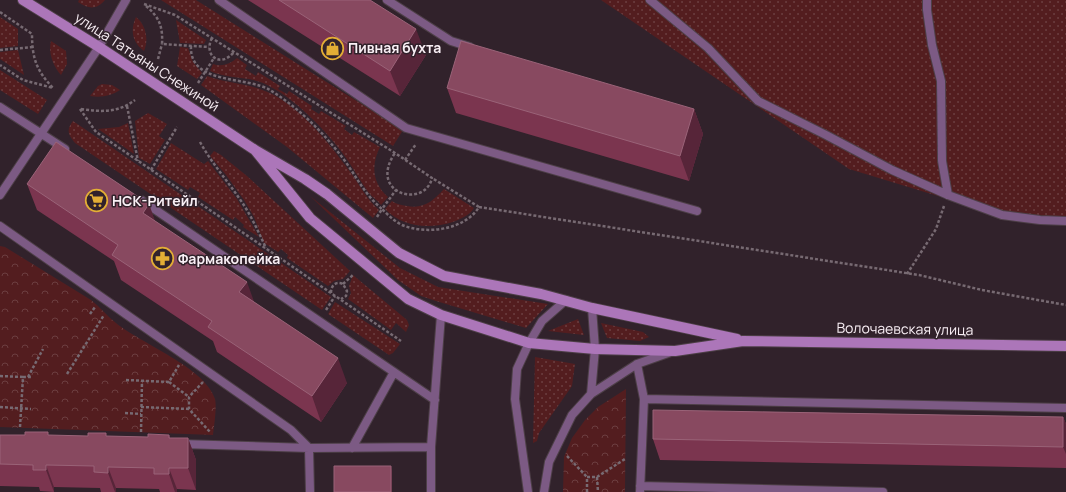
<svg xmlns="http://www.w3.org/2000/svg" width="1066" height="492" font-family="Manrope,sans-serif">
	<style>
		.grass { fill: url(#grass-dots) }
		.park { fill: url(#park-crowns) }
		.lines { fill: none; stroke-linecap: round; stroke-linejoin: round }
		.lane-casing { stroke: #4d3f47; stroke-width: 10 }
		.secondary-casing { stroke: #4d3f47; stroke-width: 12 }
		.path { stroke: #776a72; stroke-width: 2.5; stroke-dasharray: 3 2; stroke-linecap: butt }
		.lane { stroke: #7c5a84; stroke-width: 8 }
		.secondary { stroke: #ac76b9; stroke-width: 10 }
		.wall { fill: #7b354f }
		.shaded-wall { fill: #572539 }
		.building { fill: #884960; stroke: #9a6378 }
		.labels { text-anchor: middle; stroke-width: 3; stroke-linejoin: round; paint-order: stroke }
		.poi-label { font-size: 14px; font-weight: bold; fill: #f9eff5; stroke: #31222b; text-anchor: start }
		.street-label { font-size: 14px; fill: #f9eff5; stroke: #31222b }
	</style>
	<defs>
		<pattern id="grass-dots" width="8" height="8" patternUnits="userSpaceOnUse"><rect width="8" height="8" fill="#531d1f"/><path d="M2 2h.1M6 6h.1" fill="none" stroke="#6c3e40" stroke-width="1.8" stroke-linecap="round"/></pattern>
		<pattern id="park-crowns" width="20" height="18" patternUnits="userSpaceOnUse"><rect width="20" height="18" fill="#531d1f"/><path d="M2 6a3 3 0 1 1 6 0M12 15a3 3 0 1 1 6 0" fill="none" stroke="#6c3e40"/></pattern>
	</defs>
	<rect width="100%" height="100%" fill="#31222b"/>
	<path class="grass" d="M79,0H105C97,10 88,9 78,2Z
		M161,0H196L403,130L393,146Z
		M601,0H1066V223L1017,220L849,169Z
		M0,17L18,29V46L0,48Z
		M136,17C146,25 149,39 144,51C132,42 130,30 136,17Z
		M176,20L206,40L204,44L180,43Z
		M51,41L66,51L67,64L61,75C53,66 48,53 51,41Z
		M180,47L188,48L193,62L202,73L197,79L177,66Z
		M18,50L24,75L0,59V52Z
		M237,58L247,65L245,69L256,76L258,72L280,86L278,89L287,94L289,91L312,106L311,109L319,114L321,111L346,126L344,129L352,135L354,132L380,147C371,165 372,183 388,197L381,205C377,200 372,197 368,192C360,181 354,169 346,158C328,132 293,96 263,83C246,76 227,79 210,71L213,64C222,67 230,64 237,58Z
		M0,70L47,100L38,114L0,90Z
		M207,76C228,84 251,83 272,94C304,111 330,144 351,173C361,187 366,198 379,210L373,218L287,147L201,85Z
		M102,84L112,85L120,90C111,96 101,98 90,96L98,86Z
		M148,113L167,124L159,136L165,140L150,164L139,158L135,121Z
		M73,121L331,297L322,310L75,143C68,134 66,130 73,121Z
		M128,123L134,154L98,129L119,127Z
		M171,143L204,164L208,161L237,199L259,237L243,227L244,225L235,217L233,220L198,197L200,193L190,187L188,190L156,169Z
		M214,151L221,155L247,176L350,271L343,279L334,281L328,286L287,258L288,255L281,249L278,252L264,243L254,217L244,200L226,175L210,156Z
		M444,189L474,208C470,215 461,219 453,222C430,229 403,228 385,209L392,201C396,204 401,205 407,206C424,209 433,201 444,189Z
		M310,196L400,268L438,287L548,304L526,328L436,301L421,296L398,280Z
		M353,275L407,320L409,325L406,332L396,323L391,330L348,299L351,293L349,286Z
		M335,302L400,344L393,353L389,355L328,314Z
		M578,319L584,335L548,331Z
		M601,323L643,332L649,337L640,341L607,338Z
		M535,357L575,364L572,386L546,423L539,433L537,441L533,443Z"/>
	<path class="park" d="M0,246L5,247L91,300C100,307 107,316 116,323C140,343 206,368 215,399C217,407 214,426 213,435L0,427Z
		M626,389L625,492H563L564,457L572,438L585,420L598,407Z"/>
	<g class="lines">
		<defs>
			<path id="lane" d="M219,0L406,128L697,211
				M387,0L451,41L470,47
				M650,0L708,48L758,101L826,135L892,170L948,195L1002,215L1040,220L1066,221
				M927,0V10L932,45L941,81L942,161L948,195
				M0,107L65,149
				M0,195L99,47L126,0
				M141,200L435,400
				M0,226L291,430L309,448L431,447V492
				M637,364L644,399L640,492
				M591,394L637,364L671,352
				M644,399L1066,408
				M181,444L309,448L310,492
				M431,447L441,315
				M352,448L394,372
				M640,486L883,492
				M528,492L515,399L517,369L529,343L542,321L566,300
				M544,492L549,462L572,415L591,394L595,349L592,308"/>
			<path id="secondary" d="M23,0L99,47L255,150L305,179L327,194L399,253L444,276L541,294L592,308L737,339
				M255,150L310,218L408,299L441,315L529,343L595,349L675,351L743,341L1066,346"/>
		</defs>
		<use href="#lane" class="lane-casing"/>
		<use href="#secondary" class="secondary-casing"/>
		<path class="path" d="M144,4L175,15L395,153L432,178C425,209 367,194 395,153
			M146,6C159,17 163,26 162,44L209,47
			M0,12L32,34C32,59 37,71 53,88L23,80L0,65
			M212,38C203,55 220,69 234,52
			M191,46C189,85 247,76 270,90C299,108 324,133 345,161C357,178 366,196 382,209L396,190
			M0,50L33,47
			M158,59L162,44
			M198,83L214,58
			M127,106L138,161
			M80,109L96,132L401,341
			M81,109C101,112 118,113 135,100
			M200,142C211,162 226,179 239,198C250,213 258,231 266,248
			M405,160L416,144
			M151,170L177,127
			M479,207L919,275L982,290L1066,305
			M377,217L382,209C388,215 394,221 402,225C426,235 465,230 479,207L432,178
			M907,274L936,229L944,206
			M343,284L353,275
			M331,293C331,285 336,281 343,284L347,291L346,296L341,299
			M326,310L335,296
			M90,314L95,307
			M67,374L104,315
			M0,376L23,377
			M28,377L43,349
			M126,380L169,382L179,365
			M169,382L189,397
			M203,382L189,397V409L210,432
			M0,407L31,409
			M141,407L189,409
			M125,413L141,414
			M20,427L23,377H32
			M141,432L142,381
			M567,456L587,477
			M597,477L598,492
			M587,492V477H597L625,459"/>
		<use href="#lane" class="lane"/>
		<use href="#secondary" class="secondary"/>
	</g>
	<path class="wall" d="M248,0H370L426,55L400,96Z
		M447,88L694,109L703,134L689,181L456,113Z
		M27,184L149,204L154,220L254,302L347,383L321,422L217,352L213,341L121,280L114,261L37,210Z
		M1063,417L1066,424V468L660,460L653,439Z
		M0,435L148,437L169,435L170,438H188L196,460V490L177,489V492H160L159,489L116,488V492H101L100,488L54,487V492L40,491L39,487L0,486Z"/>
	<path class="shaded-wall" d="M416,29L426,55L400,96L390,71Z
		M694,109L703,134L689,181L680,156Z
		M149,204L158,229L143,213Z
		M247,282L256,307L239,292Z
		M338,358L347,383L321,422L312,396Z
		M1063,417L1066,424V454L1063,447Z
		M188,438L196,460V490L188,468Z
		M46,465L54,487V492L46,470Z
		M391,466L392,471V492H391Z
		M108,467L116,488V492H115L108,473Z
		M169,468L177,489V492H175L169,474Z"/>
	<path class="building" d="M279,0H370L416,29L390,71Z
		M461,41L694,109L680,156L447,88Z
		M56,142L149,204L143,213L247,282L239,292L338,358L312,396L208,327L212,321L112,255L118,245L27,184Z
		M653,410L1063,417V447L653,439Z
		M25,432H48V435L88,436V433H106V436L148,437V434L169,435V438H188V468H169V474H154V468L108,467V473L94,472V466L46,465V470H33V465L0,464V435H25Z
		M334,466H391V492H334Z"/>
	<defs>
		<symbol id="shop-ring" viewBox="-11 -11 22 22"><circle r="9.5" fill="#31222b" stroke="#e3ae35" stroke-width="1.5"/><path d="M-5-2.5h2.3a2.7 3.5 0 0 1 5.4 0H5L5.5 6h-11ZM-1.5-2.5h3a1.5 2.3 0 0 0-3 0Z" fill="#e3ae35"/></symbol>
		<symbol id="supermarket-ring" viewBox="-11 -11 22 22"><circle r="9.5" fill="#31222b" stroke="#e3ae35" stroke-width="1.5"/><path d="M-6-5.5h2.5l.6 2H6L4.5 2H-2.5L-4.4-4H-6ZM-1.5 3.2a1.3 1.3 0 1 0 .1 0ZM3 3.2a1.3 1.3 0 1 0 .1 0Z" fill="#e3ae35"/></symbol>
		<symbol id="pharmacy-ring" viewBox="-11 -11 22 22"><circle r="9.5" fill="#31222b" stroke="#e3ae35" stroke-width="1.5"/><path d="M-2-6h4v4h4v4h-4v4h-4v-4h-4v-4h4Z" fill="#e3ae35"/></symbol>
	</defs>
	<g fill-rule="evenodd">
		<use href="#shop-ring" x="320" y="36" width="25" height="25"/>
		<use href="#supermarket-ring" x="84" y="188" width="25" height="25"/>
		<use href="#pharmacy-ring" x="150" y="246" width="25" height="25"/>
	</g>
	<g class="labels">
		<g class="poi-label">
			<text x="348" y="53">Пивная бухта</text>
			<text x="112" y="206">НСК-Ритейл</text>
			<text x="178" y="264">Фармакопейка</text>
		</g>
		<g class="street-label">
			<text transform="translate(147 62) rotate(33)" y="5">улица Татьяны Снежиной</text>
			<text transform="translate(905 329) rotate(1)" y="5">Волочаевская улица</text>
		</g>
	</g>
</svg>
